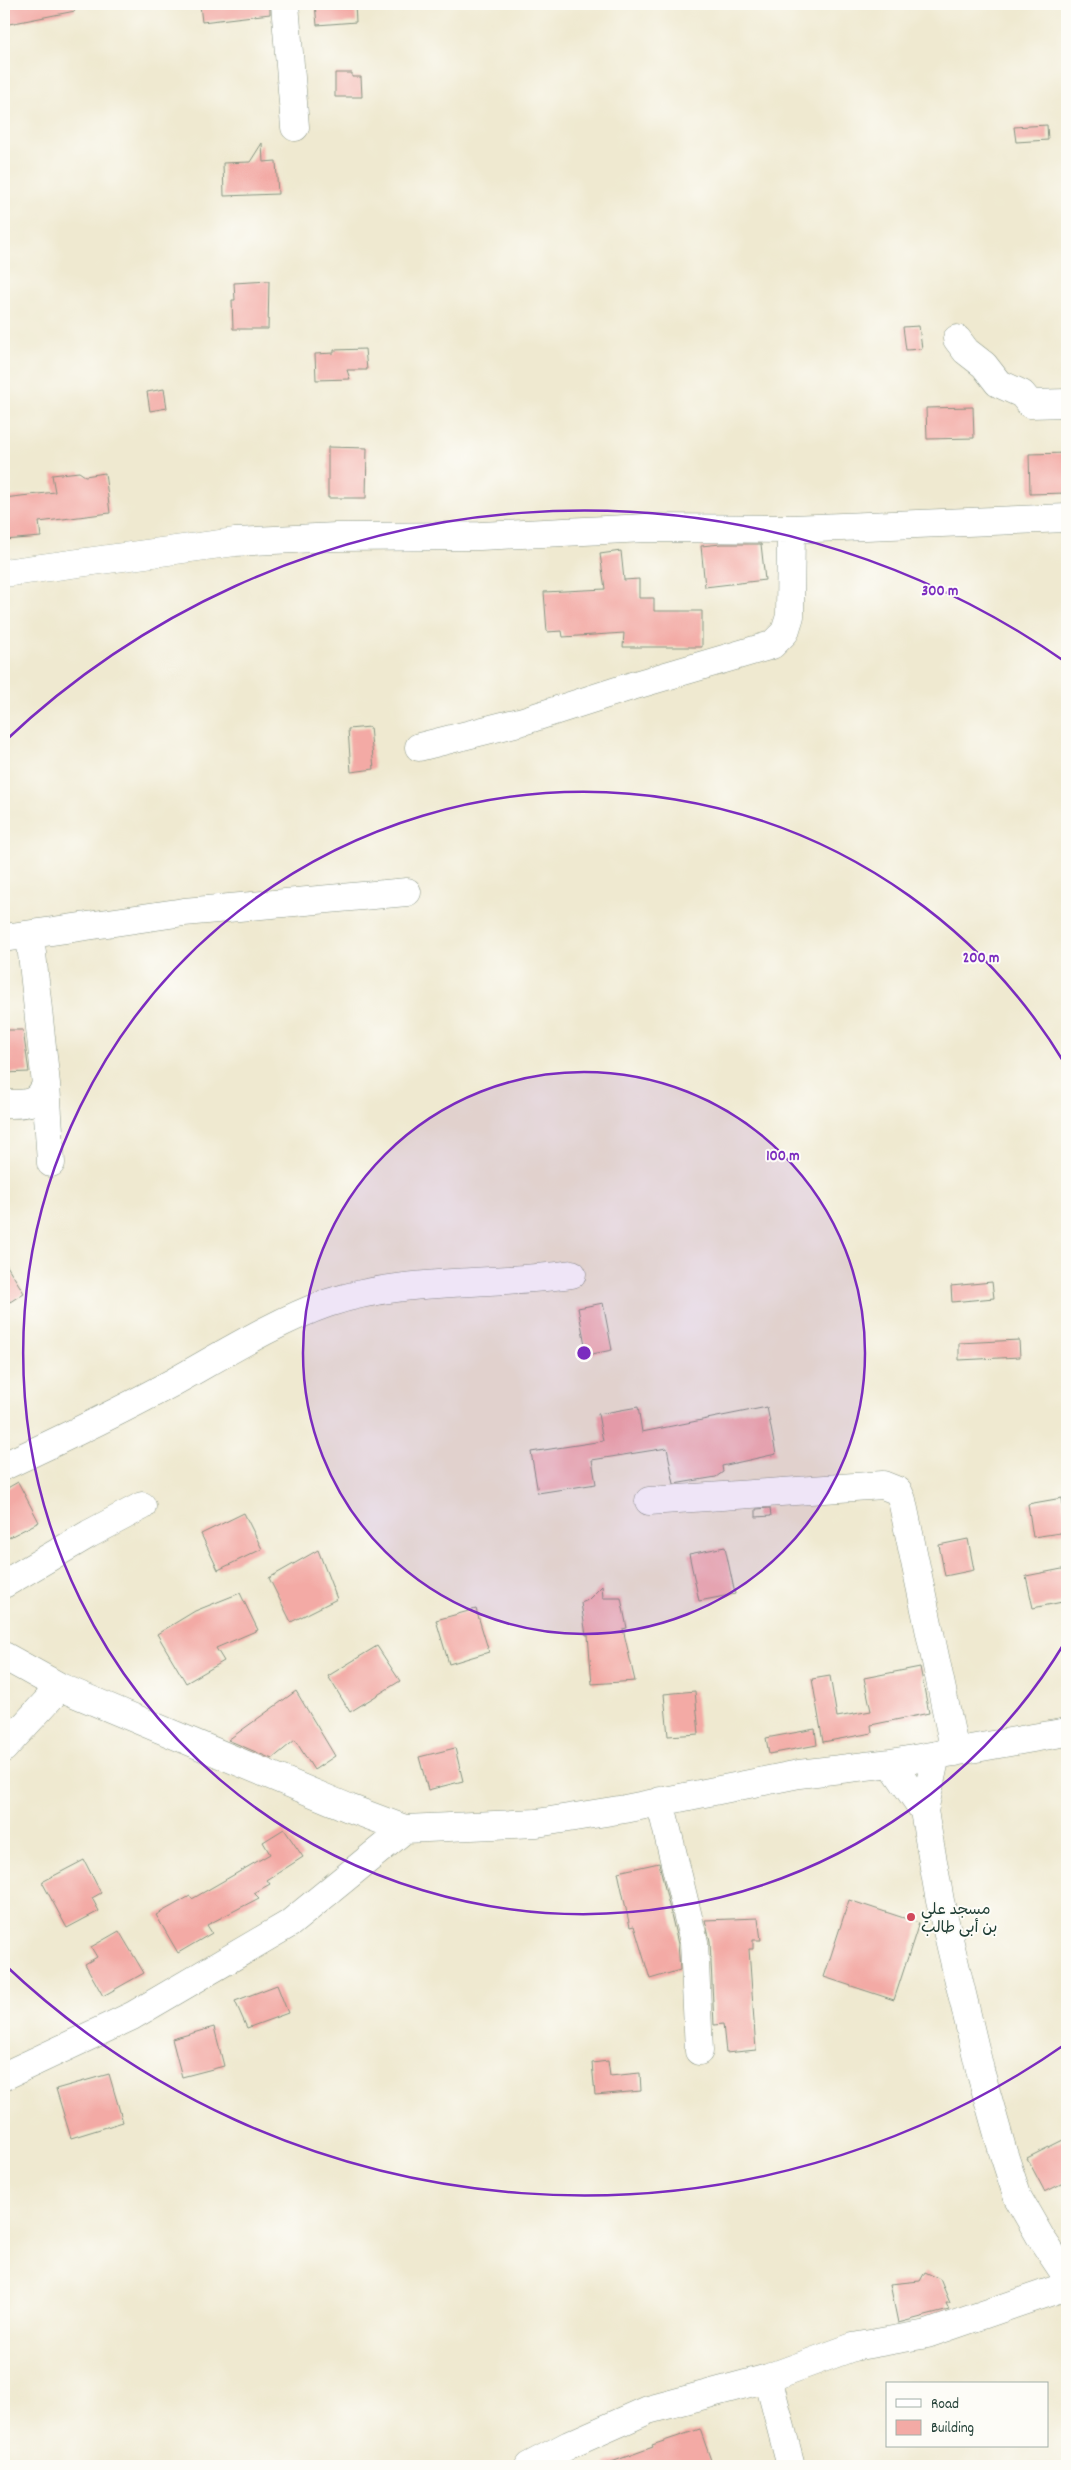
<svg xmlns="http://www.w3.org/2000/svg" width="1071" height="2470" font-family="Dekko,'Playpen Sans Arabic',sans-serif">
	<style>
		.building { fill: #f3aaa5 }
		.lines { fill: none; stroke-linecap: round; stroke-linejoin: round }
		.minor-casing { stroke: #879382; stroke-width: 29 }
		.minor { stroke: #fff; stroke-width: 28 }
		.ring { fill: none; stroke: #7b2cbf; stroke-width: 2.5 }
		.poi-dot { fill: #d1495b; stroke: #fdfcf7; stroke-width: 2 }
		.labels { text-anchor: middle; stroke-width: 4; stroke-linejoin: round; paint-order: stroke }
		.poi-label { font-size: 16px; fill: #1f3d34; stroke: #fdfcf7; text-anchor: start }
		.centre { fill: #7b2cbf; stroke: #fdfcf7; stroke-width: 2.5 }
		.ring-label { font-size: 15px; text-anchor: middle; font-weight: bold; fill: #7b2cbf; stroke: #fdfcf7; stroke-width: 4; stroke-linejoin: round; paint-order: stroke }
	</style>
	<rect width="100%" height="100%" fill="#fdfcf7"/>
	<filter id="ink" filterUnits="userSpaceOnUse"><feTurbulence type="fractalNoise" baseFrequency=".02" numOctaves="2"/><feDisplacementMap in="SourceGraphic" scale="10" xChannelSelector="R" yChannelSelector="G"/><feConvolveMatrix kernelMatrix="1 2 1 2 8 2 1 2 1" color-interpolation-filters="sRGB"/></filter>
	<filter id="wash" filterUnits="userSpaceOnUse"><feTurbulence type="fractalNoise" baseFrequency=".0096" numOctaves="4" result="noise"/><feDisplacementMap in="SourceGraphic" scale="20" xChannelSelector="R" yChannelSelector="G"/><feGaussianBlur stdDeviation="1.12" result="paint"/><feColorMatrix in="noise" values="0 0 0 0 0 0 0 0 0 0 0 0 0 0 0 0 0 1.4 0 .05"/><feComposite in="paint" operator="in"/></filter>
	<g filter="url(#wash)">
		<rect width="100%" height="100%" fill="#efe9d0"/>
		<g id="blocks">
			<path class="building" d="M4,4H74L75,11L4,25Z
				M270,4V14L202,22L200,5Z
				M315,4H355L356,22L317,25Z
				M335,73H352V77H361L362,97H335Z
				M1047,125L1048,140L1016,142L1014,127Z
				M262,143L263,162L276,161L278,194L224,196L223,163L250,162Z
				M269,281L268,329H233L232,300H235L234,283Z
				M919,326L922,349L906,350L903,327Z
				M365,349L367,370H347L350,379L316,380L315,354L334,353V350Z
				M164,389L167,408L150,411L147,392Z
				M973,407L974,438L927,439L926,408Z
				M328,447L367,448L366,498H328Z
				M1067,453V493L1030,494L1029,454Z
				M79,472L85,476L105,473L110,513L39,522L41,537L4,540V498L55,492L52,475Z
				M721,544H761L765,580L705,587L701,546Z
				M621,551L624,580L639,579V598H654V611H702V647H623L624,633L563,637L562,631L547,632L544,592L605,589L600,554Z
				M370,727L374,769L351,772L348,729Z
				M4,1030H23L29,1072L4,1073Z
				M4,1261L24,1293L10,1302L4,1291Z
				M992,1282L994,1298L952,1302L951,1286Z
				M603,1303L612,1350L587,1355L578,1308Z
				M1019,1340L1020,1357L959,1360V1343Z
				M638,1407L642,1432L767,1407L776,1454L722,1466L723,1472L716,1477L674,1484L667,1448L592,1460L596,1484L538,1493L531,1452L603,1441L598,1414Z
				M18,1482L39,1522L4,1540V1490Z
				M1062,1498L1067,1532L1033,1537L1028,1504Z
				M770,1508L771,1516L756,1517V1509Z
				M244,1513L262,1549L218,1570L201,1534Z
				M968,1539L974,1570L945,1576L939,1545Z
				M725,1547L735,1594L699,1601L689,1554Z
				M318,1550L337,1599L291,1622L269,1578Z
				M1067,1568V1601L1033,1608L1026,1576Z
				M602,1586L603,1598H621L627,1628L623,1629L635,1681L592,1684L588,1635H586L581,1603L588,1600Z
				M240,1593L258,1630L216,1648L224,1661L186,1683L157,1634L195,1611Z
				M476,1609L489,1652L449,1664L436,1620Z
				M377,1646L400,1681L350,1712L328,1676Z
				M920,1667L929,1713L871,1725L872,1733L823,1742L812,1679L830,1676L837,1717L871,1711L864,1678Z
				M296,1691L335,1756L314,1770L295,1740L272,1759L228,1740Z
				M695,1691L699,1734L668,1736L664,1694Z
				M815,1729L817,1745L769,1754L766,1738Z
				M455,1748L463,1781L428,1790L419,1757Z
				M284,1829L303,1857L267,1880L270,1884L254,1893L259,1898L207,1925L212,1933L178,1953L156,1915L190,1896L192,1899L270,1854L263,1842Z
				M84,1860L101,1893L92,1898L99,1911L67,1928L42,1882Z
				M659,1863L678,1944L680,1970L650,1979L634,1926L630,1927L618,1872Z
				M849,1900L919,1923L894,2000L824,1977Z
				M758,1918L761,1940H753V1949H749L756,2050L726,2053L723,2024L714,2025L710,1941L705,1920Z
				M119,1931L144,1973L103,1996L85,1964L97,1957L91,1947Z
				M277,1985L288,2013L247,2028L235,2001Z
				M214,2027L224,2066L182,2077L172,2039Z
				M608,2061L610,2076L640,2073L641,2091L595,2095L592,2063Z
				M109,2074L123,2122L71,2138L56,2089Z
				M1067,2138V2181L1045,2192L1027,2158Z
				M925,2272L940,2279L950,2303H946L949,2310L898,2323L890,2284L920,2281Z
				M700,2429L713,2466H606V2464L653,2447L652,2445Z"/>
		</g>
	</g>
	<g filter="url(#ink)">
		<use href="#blocks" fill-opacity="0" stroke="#879382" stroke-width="1"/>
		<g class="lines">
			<defs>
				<path id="minor" d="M285,4L295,127
					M957,339L966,351L984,365L998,383L1022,394L1030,404L1067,403
					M4,573L235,542L336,537L480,536L646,528L791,529L1067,518
					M419,747L523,721L632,686L772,645L785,632L790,616L791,529
					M30,935L46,1084L51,1163
					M4,938L184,912L407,892
					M4,1104C25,1104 38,1106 46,1084
					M4,1466C60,1440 115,1414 170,1384C219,1357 276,1321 328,1303C406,1277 492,1286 572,1274
					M649,1501L883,1485L898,1491L902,1500L955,1752
					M4,1584L89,1534L142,1506
					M4,1656L60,1687L349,1808L405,1829L537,1823L625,1809L799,1774L891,1763L1067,1732
					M4,1748L60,1687
					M936,1755L924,1811L940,1901L981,2074L1003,2152L1018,2198L1041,2238L1067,2277
					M891,1763L924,1811
					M660,1801L694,1942L699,2051
					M4,2076L132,2016L289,1924L405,1829
					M768,2378L791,2466
					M529,2466L569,2445L648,2410L768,2378L853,2347L927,2334L1067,2286"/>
			</defs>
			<use href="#minor" class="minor-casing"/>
			<use href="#minor" class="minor"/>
		</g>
	</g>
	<circle cx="584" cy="1353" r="281" fill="#7b2cbf" fill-opacity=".12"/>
	<g class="ring">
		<circle cx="584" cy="1353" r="281"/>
		<path d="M1065 1642A561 561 0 1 1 1065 1064"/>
		<path d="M1067 2043A842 842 0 0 1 4 1964M4 742A842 842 0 0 1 1067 663"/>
	</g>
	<circle class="poi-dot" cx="911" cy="1917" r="5"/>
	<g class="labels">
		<g class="poi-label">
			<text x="921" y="1914">مسجد علي<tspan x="921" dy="18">بن أبى طالب</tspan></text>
		</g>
	</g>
	<circle cx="584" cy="1353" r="8" class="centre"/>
	<g class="ring-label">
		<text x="940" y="595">300 m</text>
		<text x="981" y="962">200 m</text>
		<text x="783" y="1160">100 m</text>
	</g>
	<rect width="1071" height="2470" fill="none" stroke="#fdfcf7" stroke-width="20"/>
	<rect x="886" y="2382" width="162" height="65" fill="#fdfcf7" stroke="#a4b0a9"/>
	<rect x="896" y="2399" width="25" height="8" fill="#ffffff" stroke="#a4b0a9"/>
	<text x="931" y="2408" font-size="15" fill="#1f3d34">Road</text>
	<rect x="896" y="2420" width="25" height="15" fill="#f3aaa5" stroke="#a4b0a9"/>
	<text x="931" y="2432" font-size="15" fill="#1f3d34">Building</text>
</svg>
